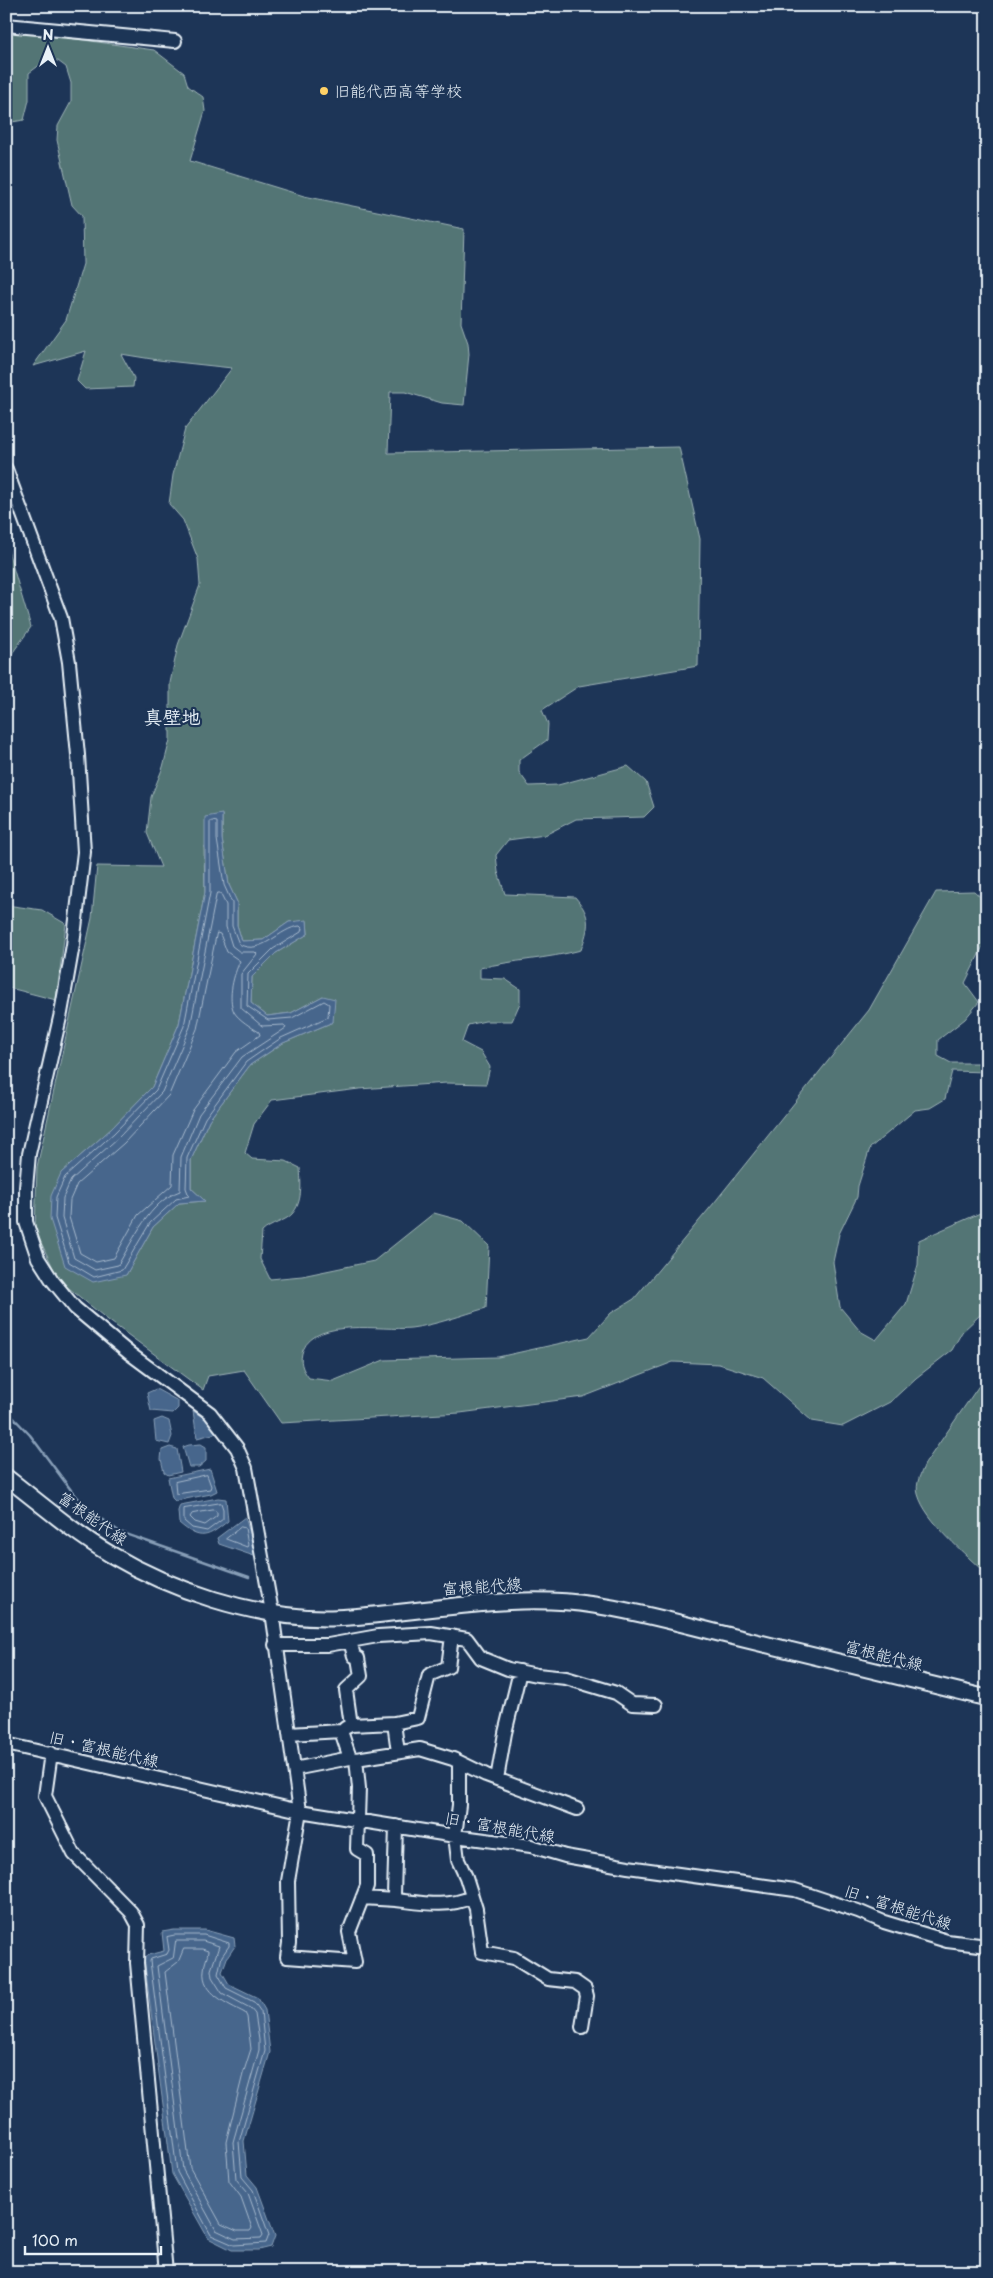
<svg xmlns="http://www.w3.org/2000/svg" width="993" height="2278" font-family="'Playpen Sans','Klee One',sans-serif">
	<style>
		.green { fill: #537575; stroke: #9eb3b6; fill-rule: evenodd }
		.water { fill: #46668c; stroke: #879eb7 }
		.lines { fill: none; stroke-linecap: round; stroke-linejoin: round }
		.shore { stroke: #a7b9cd; stroke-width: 1 }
		.stream { stroke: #879eb7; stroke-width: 2.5 }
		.minor-casing { stroke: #e8f1f8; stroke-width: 16 }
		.major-casing { stroke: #e8f1f8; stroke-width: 19 }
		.minor { stroke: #1d3557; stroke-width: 12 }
		.major { stroke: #1d3557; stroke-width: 15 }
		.poi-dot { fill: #ffd166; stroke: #1d3557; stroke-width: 2 }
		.labels { text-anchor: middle; stroke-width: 4.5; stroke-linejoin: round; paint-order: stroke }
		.poi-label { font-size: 16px; fill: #e8f1f8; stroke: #1d3557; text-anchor: start }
		.street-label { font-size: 16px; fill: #e8f1f8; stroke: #1d3557 }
		.quarter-label { font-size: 19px; font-weight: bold; fill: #e8f1f8; stroke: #1d3557 }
	</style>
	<rect width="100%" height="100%" fill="#1d3557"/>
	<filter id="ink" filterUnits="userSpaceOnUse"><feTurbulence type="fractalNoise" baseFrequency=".02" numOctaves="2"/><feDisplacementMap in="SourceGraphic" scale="10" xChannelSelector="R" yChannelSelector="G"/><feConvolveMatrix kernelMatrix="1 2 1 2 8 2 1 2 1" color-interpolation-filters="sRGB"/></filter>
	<g filter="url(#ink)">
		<path class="green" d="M6,29L154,50L184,73L188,86L203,97L205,111L190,161L304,196L464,229L461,323L468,343L469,354L464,405L442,403L405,392H390L388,453L679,447L700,539L698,666L579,686L542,710L548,724L547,740L519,760V772L529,786L558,785L628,766L646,782L654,807L644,817L576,819L545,835L508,840L496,855L498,872L505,894L575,897C592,917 589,926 581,950C547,959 513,960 480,968V978L505,979L520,989V1003L512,1021H485L468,1025L462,1042L481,1052L490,1067L486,1084L447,1083L359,1089L272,1100L254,1124L245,1153L252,1159L286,1161L300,1168C301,1183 303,1202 292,1214C286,1221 270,1224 262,1232L260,1259L270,1279L302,1276L374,1261L434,1213L463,1221L489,1246L486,1308C462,1315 436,1325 411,1328C382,1331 317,1317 303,1350C299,1361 302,1369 309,1378L333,1381L384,1360L498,1357L589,1337L611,1313L634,1299L714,1203L869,1010L936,892L974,891L987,903V938L965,983L979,1002L965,1019L938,1040V1056L951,1063H987V1072L952,1071L945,1099L930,1108L915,1110L870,1148L858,1186L857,1197L839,1234L833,1262L840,1307L860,1331L876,1340L906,1304L918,1265L919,1240L987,1210V1316L980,1315L962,1332L952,1350L916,1378L890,1402L843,1426L812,1421L763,1378L719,1364L673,1362L583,1397L460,1413L281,1423L244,1370L208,1376L203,1390L108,1320L59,1280L35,1230L37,1167L92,918L97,866L161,867L147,833L151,797L163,767L170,740V683L178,645L200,585L198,559L183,520L169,504L173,475L185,429L232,368L158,360L121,354L134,378L133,387L85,389L77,381L86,351L33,366L66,320L83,264L82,216L72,205L57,140L58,126L71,102V83L66,67L58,61H45L29,73V100L24,120L6,123ZM222,815V839L229,885L237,902V925L242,941L263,940L289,922L307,921L308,934L276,953L252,977L251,1003L267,1016L291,1013L323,996L333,1022L283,1043L250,1065L209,1120L191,1160V1188L205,1201L179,1203L153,1227L126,1275L61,1173L111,1129L152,1087L179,1024L205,892L204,848Z
			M6,544L31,627L6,662Z
			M6,905L42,910L66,924L56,1000L6,987Z
			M987,1374V1575C967,1555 925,1521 918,1494C915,1484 921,1473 925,1464Z"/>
		<path class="water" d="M222,814V839L229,885L237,902V925L242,941L263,940L289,922L307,920L308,934L276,953L252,977L251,1003L267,1016L291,1013L323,996L335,999L333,1022L283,1043L250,1065L209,1120L191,1160V1188L205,1201L179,1203L153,1227L126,1275L93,1282L65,1266L50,1219L51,1196L61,1173L111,1129L152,1087L179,1024L205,892V817Z
			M156,1389L178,1401V1408L173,1413L151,1411L147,1393Z
			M193,1411L215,1425L217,1433L197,1438Z
			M162,1418L169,1421L172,1436L169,1444L156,1441L154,1421Z
			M201,1444L206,1447V1461L199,1467H189L183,1447L189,1445Z
			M170,1447L177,1449L181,1472L168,1475L164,1472L161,1459L162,1450Z
			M210,1469L217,1491L211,1494L175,1501L172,1498L168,1478Z
			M218,1498L226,1499L228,1521C208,1537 201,1542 179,1523L178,1511L180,1505Z
			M245,1517L256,1553L254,1556L219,1544L217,1538Z
			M174,1930H205L234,1938L235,1946L227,1958L222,1972L229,1984L258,1998L265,2010L270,2052L244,2141L247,2175L257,2187L275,2236L271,2247L259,2250H232L208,2238L172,2174L144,1958L148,1955L164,1951L162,1932Z"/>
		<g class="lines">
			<path class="shore" d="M212,821L217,822V839L224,885L232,903V926L239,944C261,957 280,927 300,926L302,928L301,932L273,949L248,974L247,1006L268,1020L292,1018L324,1001L329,1004L328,1017L281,1038L246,1062L205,1118L187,1158L186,1188L189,1196L176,1199L150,1223L122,1270L94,1277L69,1262L55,1218L56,1197L65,1177L114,1133L156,1090L184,1026L210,893V823Z
				M217,893H220L226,905V927L232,946L240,952H255L257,954L241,974V1008L262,1026L284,1025L286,1028L242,1057L199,1114L181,1157L180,1191C149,1202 134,1239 118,1265L95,1270L74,1258L62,1218L63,1198L71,1180L119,1137L162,1092L190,1027Z
				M217,933L220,934L227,952L240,961C234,974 227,997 234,1012C239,1020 251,1027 259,1032L260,1035L236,1052L193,1110L173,1155L172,1185L138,1215L114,1258L96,1262L80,1253L69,1217L70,1200L77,1184L124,1143L169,1095L197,1029Z
				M207,1475L211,1486L210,1489L176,1494L175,1482Z
				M221,1503L223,1509V1519L207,1531L192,1528L184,1521V1509Z
				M214,1510L217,1512V1516L205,1525L195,1522L190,1517L192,1514Z
				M241,1527L245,1528L248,1545L247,1547L226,1539Z
				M175,1935H204L229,1943V1946L222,1956L218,1974L226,1988L254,2002L261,2012L265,2051L239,2142L242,2177L253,2190L269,2235L266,2243L234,2245L211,2235L177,2172L150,1961L151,1959L167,1954L169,1950L167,1937Z
				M176,1941H203L219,1946L211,1970L212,1977L222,1993L250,2008L255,2014L259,2040V2050L233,2142L236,2179L248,2193L263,2235L261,2238L235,2239L216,2230L183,2170L157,1966L173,1958Z
				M184,1949H202L208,1951C208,1957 204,1963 204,1970C201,1993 228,2004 245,2013L247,2017L251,2049L243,2074L226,2142L229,2181L241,2197L252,2228L250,2231H237L221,2224L190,2168L165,1972L178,1962Z"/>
			<path class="stream" d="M6,1410L30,1435L71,1490L91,1512L120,1532L249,1577"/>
			<defs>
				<path id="minor" d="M6,25L175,41
					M6,469L61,618L69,662L78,755L84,852L73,945L61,1013L29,1154L26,1188V1222L38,1258L52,1280L75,1308L129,1353L210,1413L237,1448L246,1468L272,1612L300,1811L288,1881L289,1943L287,1957L355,1962L349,1932L367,1886V1855L357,1849L359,1788L356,1759L350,1758L341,1731L289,1734
					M350,1641L354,1656L358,1658L361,1676L346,1690L351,1725
					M275,1645H328L378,1636L431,1633L467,1639L481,1658L508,1669L537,1675L566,1678L616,1693L632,1704L656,1705
					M394,1723L418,1718L429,1675L448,1667L452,1636
					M345,1728L351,1725L394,1723L398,1752
					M6,1744L300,1811L455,1836L531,1846L565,1856L628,1867L795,1890L858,1911L884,1922L947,1941L987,1946
					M51,1753L45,1796L74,1854L131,1912L138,1925L137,1963L166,2272
					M356,1759L420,1749L453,1759L486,1775L577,1809
					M459,1762V1805L455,1836L458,1860L466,1877L476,1909L482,1952L514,1958L548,1979L575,1982L585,1989L587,1996L582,2027
					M294,1769L350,1758
					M497,1779L505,1733L520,1671
					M396,1826L394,1895L396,1900C423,1903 448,1908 472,1897
					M362,1898L396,1900"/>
				<path id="major" d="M6,1477C40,1503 73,1532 110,1554C171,1590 254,1618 326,1618C345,1618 364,1616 383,1614C453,1607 523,1594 594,1605C642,1612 689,1626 735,1637C819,1657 903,1677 987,1698"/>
			</defs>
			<use href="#minor" class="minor-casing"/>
			<use href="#major" class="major-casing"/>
			<use href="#minor" class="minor"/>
			<use href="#major" class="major"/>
		</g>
	</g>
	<circle class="poi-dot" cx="324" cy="91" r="5"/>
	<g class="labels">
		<g class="poi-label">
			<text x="334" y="97">旧能代西高等学校</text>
		</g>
		<g class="street-label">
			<text transform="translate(93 1518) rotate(35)" y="6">富根能代線</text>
			<text transform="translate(482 1586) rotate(-4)" y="6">富根能代線</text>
			<text transform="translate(884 1655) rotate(14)" y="6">富根能代線</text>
			<text transform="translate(104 1749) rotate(13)" y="6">旧・富根能代線</text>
			<text transform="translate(500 1827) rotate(10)" y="6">旧・富根能代線</text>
			<text transform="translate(898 1907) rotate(18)" y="6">旧・富根能代線</text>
		</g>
		<g class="quarter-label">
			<text x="172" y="724">真壁地</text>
		</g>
	</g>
	<rect width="993" height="2278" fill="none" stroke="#1d3557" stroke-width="25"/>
	<rect x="12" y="12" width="968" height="2253" fill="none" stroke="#e8f1f8" stroke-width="2" filter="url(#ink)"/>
	<g transform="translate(48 48)" stroke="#1d3557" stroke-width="4" paint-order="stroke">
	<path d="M0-4L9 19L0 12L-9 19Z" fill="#e8f1f8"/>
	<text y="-8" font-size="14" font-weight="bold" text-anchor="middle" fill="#e8f1f8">N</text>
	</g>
	<path d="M25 2246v8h136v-8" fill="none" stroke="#e8f1f8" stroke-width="2.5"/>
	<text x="32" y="2246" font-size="15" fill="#e8f1f8" stroke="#1d3557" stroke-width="4" paint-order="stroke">100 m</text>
</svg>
